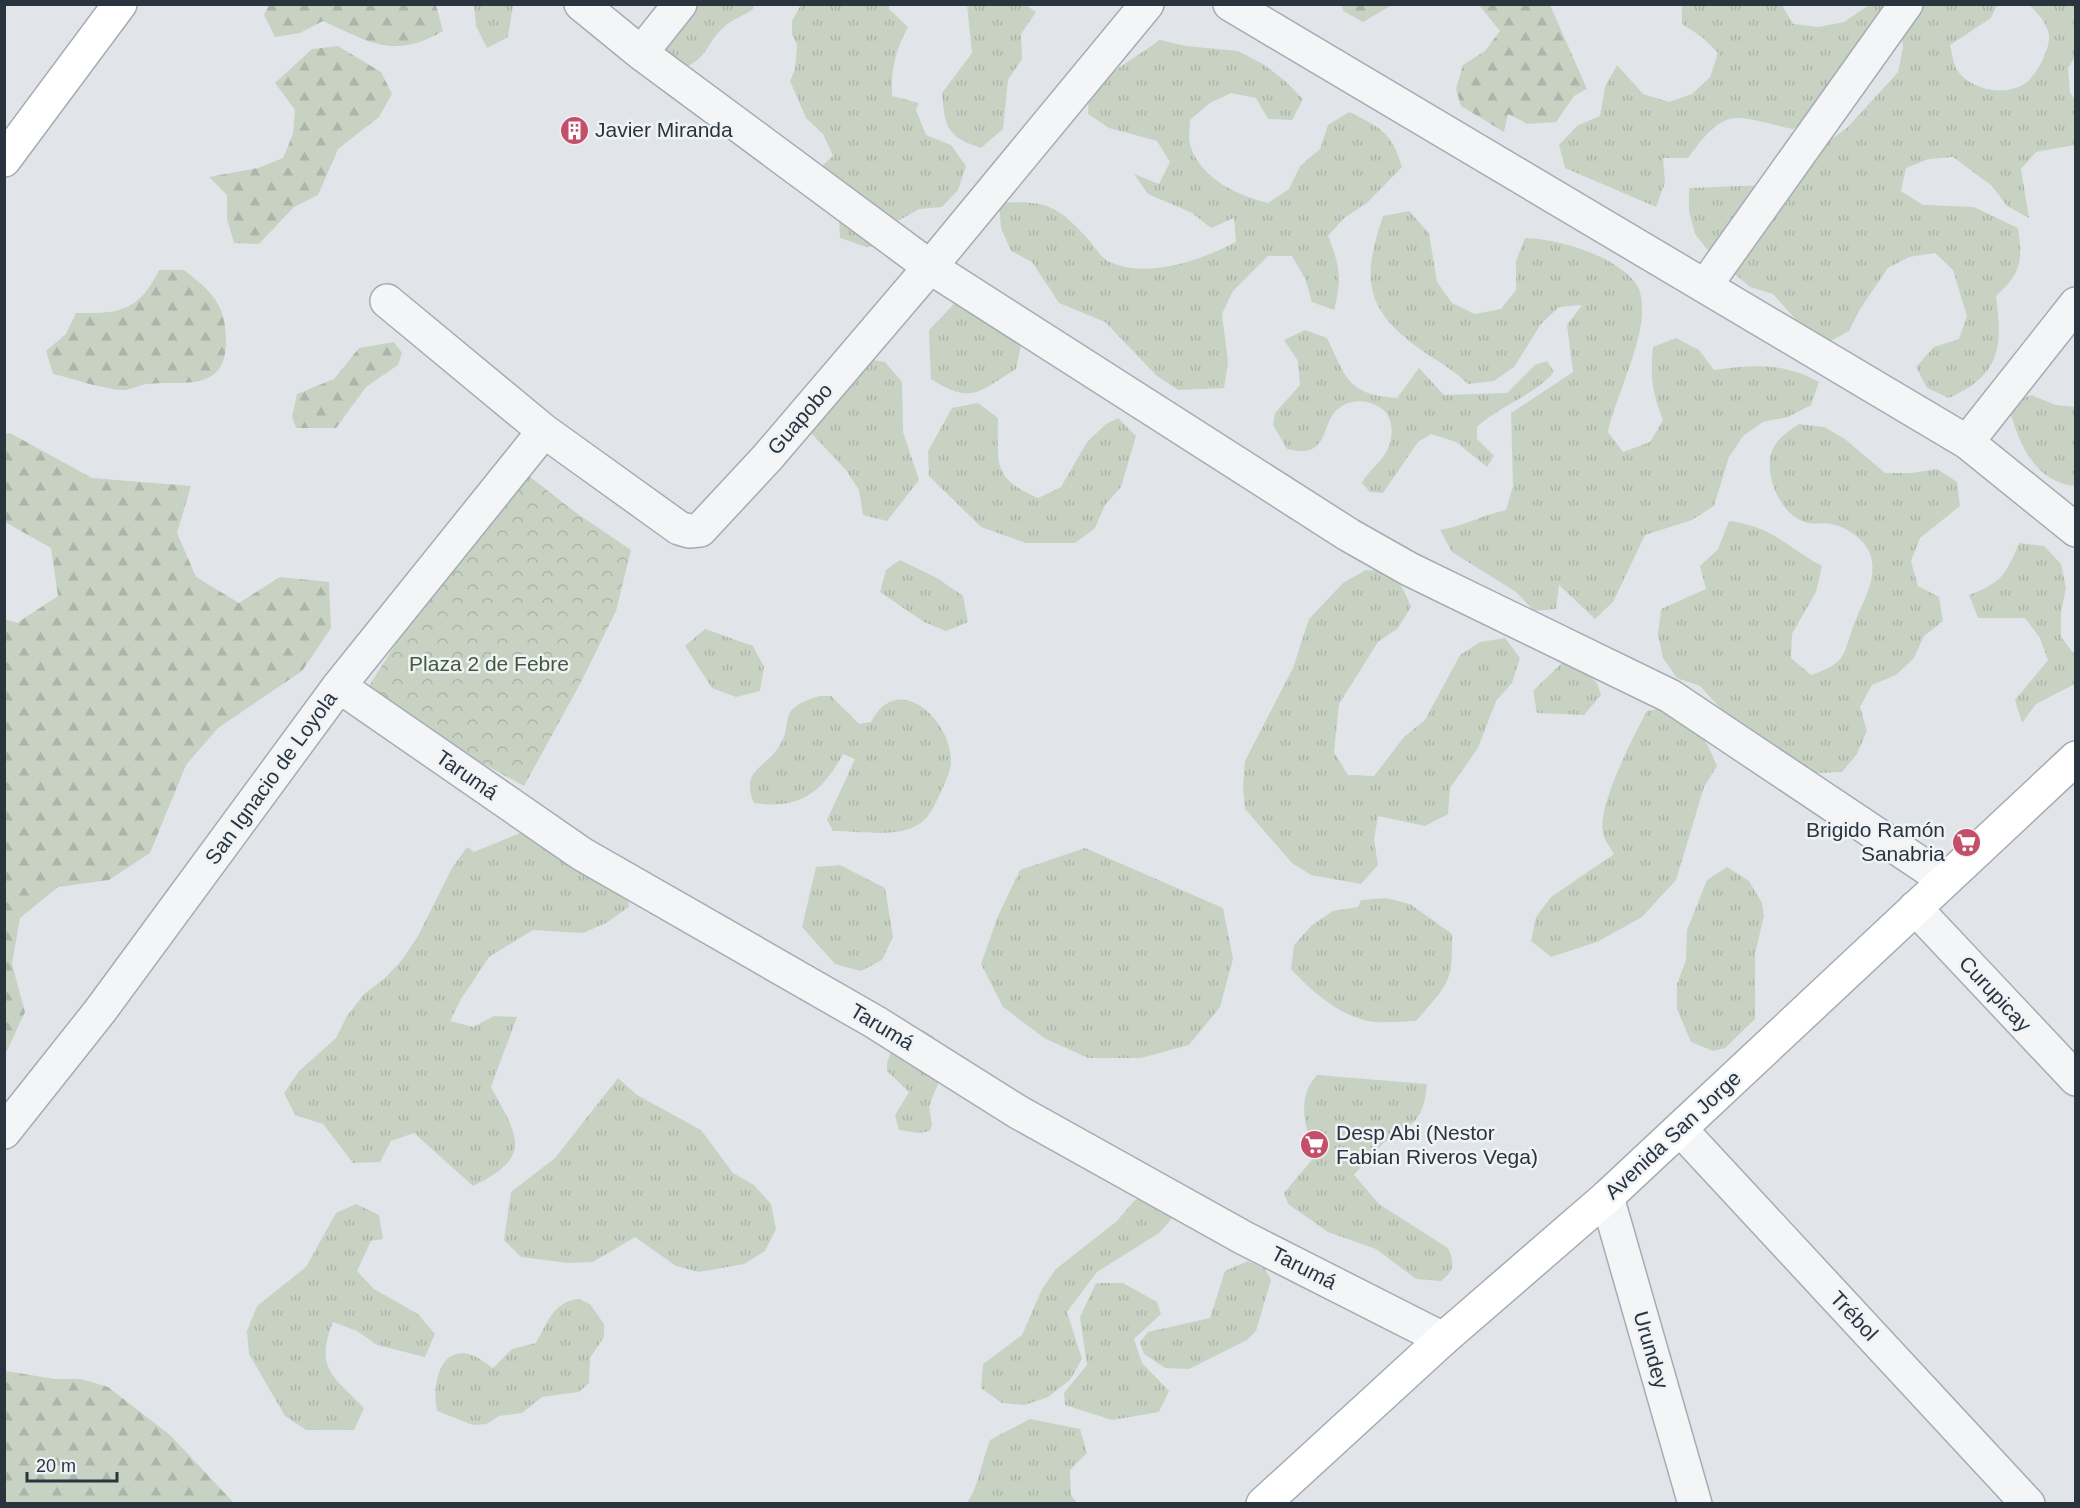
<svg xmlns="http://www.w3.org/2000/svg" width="2080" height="1508" font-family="Helvetica,sans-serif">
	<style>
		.grass { fill: url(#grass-tufts) }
		.forest { fill: url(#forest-firs) }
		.park { fill: url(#park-crowns) }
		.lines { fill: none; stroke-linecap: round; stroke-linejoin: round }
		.street-casing { stroke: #a6acb3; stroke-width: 36 }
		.secondary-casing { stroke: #a6acb3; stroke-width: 36 }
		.street { stroke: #f3f5f7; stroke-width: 33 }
		.secondary { stroke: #fff; stroke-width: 33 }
		.labels { text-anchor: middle; stroke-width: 5; stroke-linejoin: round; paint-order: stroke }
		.poi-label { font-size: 21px; fill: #2a343f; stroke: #f0f3f6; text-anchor: start }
		.street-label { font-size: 21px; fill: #2a343f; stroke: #f0f3f6 }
		.park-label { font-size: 21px; fill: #425a39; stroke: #f0f3f6 }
	</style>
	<defs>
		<pattern id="grass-tufts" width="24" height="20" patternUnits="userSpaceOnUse" patternTransform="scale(1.5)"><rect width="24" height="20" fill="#c8d2c3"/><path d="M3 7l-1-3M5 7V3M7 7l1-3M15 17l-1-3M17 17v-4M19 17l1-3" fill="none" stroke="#acb5a9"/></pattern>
		<pattern id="forest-firs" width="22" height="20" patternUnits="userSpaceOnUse" patternTransform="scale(1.5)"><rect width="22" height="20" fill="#c8d2c3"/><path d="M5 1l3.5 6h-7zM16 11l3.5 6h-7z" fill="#acb5a9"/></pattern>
		<pattern id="park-crowns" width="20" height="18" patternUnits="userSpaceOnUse" patternTransform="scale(1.5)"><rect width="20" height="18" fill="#c8d2c3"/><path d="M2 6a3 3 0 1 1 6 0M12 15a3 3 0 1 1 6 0" fill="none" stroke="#acb5a9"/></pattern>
	</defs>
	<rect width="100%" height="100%" fill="#e1e5e9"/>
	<path class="grass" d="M474,5H513L508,37L487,48L476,26Z
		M693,5H754L753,9C744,16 732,19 724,27C707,42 708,58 684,68L661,60L653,22Z
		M801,5H889V9L908,27C895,51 891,69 892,96L919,103L916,110L926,135L951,145L966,166L958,190L942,207L919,209L898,221L891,244L866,247L840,238L839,214L815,172L833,156L823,134L806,118L790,81L795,69L797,45L792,34V21Z
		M967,5H1026L1036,12L1021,34L1022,59L1008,80L1003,129L981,148C947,136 945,129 942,93L972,53Z
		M1682,5H1782L1793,24L1819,27L1844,22L1869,5H1889L1816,117L1793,129C1734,117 1728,103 1688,158H1663L1665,183L1656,207L1565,168L1559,145L1577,126L1600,116L1605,87L1617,65L1643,94L1669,102L1692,94L1710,77L1718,53L1702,37L1682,24Z
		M1917,5H1997L1991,18L1950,45C1952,52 1953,62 1956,68C1968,90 2007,98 2027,82C2037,73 2050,50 2049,36C2048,24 2037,12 2029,5H2075V57L2068,68L2070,93L2075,100V145L2036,152L2021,169L2029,218L2007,206L1992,186L1953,157L1929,159L1906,168L1901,191L1923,205L1974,207L2018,228C2023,262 2021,273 1996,296C2003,348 2000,375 1949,398L1927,388L1916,367L1934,347L1959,339L1967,316L1953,270L1935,253L1909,257L1888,268L1860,309L1849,331L1827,343L1806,331L1773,294L1750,287L1711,254L1695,234L1689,211V188L1767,185L1847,128L1898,72L1903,48L1902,34Z
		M1160,40L1186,46L1238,51L1263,64L1284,80L1303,99L1292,120L1268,119L1256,98L1231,93L1210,103L1190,120C1190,127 1188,138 1190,144C1199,178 1238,196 1268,203L1289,189L1300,166L1320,149L1328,125L1349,112C1381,128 1392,132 1402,167L1367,203L1344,218L1328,236C1340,265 1342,280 1334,310L1312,302L1305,278L1292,256H1268L1233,291L1222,314L1228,362L1224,388L1178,390L1157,376L1105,322L1059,303L1032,262L1011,251L1001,228L999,203C1046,200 1057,205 1088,239C1093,245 1100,256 1106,260C1145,281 1201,260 1236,242L1234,218L1211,228L1192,213L1148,194L1134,174L1159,184L1170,162L1157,141L1109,128L1088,114L1089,88Z
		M1409,211L1429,233L1437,282L1452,303L1475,314L1501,309L1516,290V261L1525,238C1552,239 1580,247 1605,259C1617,266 1633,275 1639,289C1653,328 1616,392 1608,432L1623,452L1650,442L1663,420C1652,392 1650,376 1653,347L1676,338L1699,350L1714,370C1753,365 1783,362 1819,382L1811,405L1788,417L1763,422L1743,436L1729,457L1714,506L1692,520L1645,535L1613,602L1595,619L1559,585L1556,609L1534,611L1516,592L1452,552L1440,530C1464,526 1482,515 1506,510L1513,486L1511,413L1573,372L1567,325L1582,305L1559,307L1541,324L1514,367L1494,381L1468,384C1455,371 1442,364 1427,354C1366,312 1360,283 1383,216Z
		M955,303L1003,325L1021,345L1016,369C979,392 971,405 931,379L929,330Z
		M1305,330L1327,338C1347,379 1347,394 1397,398L1419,368L1444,395L1507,393L1535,365L1547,361L1554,372C1532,397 1501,405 1477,427V439L1494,456L1487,467L1456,442L1431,434L1418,442L1383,493L1370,492L1362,483C1368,471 1378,465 1385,454C1394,440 1395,418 1381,408C1365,397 1342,399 1332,416C1325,427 1325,440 1314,448C1305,453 1296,451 1287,449L1273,425L1275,413L1300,385L1298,361L1284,340Z
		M861,358L885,362L902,382L903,432L919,480L887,521L863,515L859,490L846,470L795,416Z
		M2031,395L2056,405L2075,407V486C2033,482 2018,441 2008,405Z
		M978,403L998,418C998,464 992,478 1038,498L1061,487L1087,442L1106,424L1118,418L1136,436L1121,487L1105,505L1095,528L1075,543H1026L981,527L929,476L928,451L952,408Z
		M1799,424L1824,427L1845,439L1885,473H1912L1937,469L1957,482L1960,506L1920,538L1911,561L1918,586L1939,597L1943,621L1924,636L1914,658L1896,675L1872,685L1860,707L1867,731L1857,754L1842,772L1817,773L1776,748L1752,743L1700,686L1677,678L1663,658L1658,634L1661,609L1706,589L1700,566L1718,549L1729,521C1774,527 1785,546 1822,566L1816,592L1792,634L1791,658L1811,675C1851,661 1842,653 1856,619C1865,597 1878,577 1870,554C1865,539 1846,527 1831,524C1824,522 1815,525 1808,523C1786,518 1772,491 1770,471C1767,446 1781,436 1799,424Z
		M2019,543L2044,546L2061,564L2066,588L2061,612V637L2075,655V684L2036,704L2022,723L2015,700L2048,660L2040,638L2025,618H1978L1969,595C2001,583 2006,575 2019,543Z
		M900,560L937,578L963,596L968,622L946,631L924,622L880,592L886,570Z
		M1366,570C1393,570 1402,583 1411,607L1398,628L1378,642L1339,704L1334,752L1348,775L1374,776L1404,737L1425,720L1460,655L1480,642L1505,638L1520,658L1512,683L1496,701L1478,748L1450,788L1448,814L1425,826L1378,816L1374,840L1378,865L1361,884L1311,875L1292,863L1245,809L1243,786L1245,761L1293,668L1309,619L1343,583Z
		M705,629L753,646L764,667L760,691L736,697L712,688L685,646Z
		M1569,656L1597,683L1601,695L1584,715L1537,713L1533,691Z
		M819,696H831L859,724L871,722C898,669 952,721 951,762C950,774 944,785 939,796C931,813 926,824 906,830C884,836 855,831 833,831L827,820L855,759L843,754C822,793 799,810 754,803C740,771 764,769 778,748C797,721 772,711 819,696Z
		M1671,707C1697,724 1705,737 1717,766L1704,787L1676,880L1642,917L1597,942L1551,957L1531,941L1536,917L1551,897L1614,854C1611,848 1604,840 1603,833C1597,806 1634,735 1647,711Z
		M525,831L626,884L629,907L606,923L583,933L533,930L489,957L461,999L450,1021L473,1027L494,1016L517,1017L491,1087C518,1136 534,1157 473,1186L414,1133L391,1141L380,1162L353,1163L323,1124L295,1115L284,1093L299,1071L336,1038L347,1016L364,994L384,979L402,960L418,936L452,868L467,847L474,852Z
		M1085,848L1223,908L1233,959L1220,1007L1189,1045L1141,1058H1088L1044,1038L1003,1007L981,964L998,916L1020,870Z
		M840,865L885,888L893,937L882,960L861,971L835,964L802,927L816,867Z
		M1727,867L1749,881L1762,903L1764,916L1755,954V1019L1725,1048L1713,1051L1691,1042L1677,1009V984L1686,960L1687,930L1707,880Z
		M1386,898L1410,904L1452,934C1453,984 1448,984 1416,1021C1402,1021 1383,1024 1369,1021C1340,1016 1310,990 1291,969L1294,945L1312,925L1333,911L1358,907L1361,900Z
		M923,1030L934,1037L940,1049L938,1084L929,1106L932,1125L930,1131L919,1133L899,1130L895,1115L909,1092L887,1071C885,1051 905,1033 923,1030Z
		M1317,1075L1427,1084C1423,1129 1408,1122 1379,1147C1370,1155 1362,1166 1354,1175L1379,1204L1448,1248C1455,1263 1454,1271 1441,1281L1416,1279L1376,1249L1328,1232L1288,1204L1284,1193L1315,1156C1306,1129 1295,1099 1317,1075Z
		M618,1078L637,1095L701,1130L733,1173L754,1185L771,1204L776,1229L765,1251L744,1264L699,1272L676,1266L635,1237L593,1262L568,1263L521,1257L504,1240L511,1192L555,1158Z
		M1155,1189L1176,1214L1159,1233L1097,1272L1067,1312L1082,1359L1070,1380L1048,1397L1025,1405L1002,1403L981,1388L983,1364L1022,1335L1042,1289L1056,1269L1117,1221L1134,1201Z
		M356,1204L379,1215L383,1239L371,1241L357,1271L374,1289L418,1314L435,1334L425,1357L377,1345L357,1331L333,1322C314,1369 334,1377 364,1408L354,1430H306L285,1416L249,1354L247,1331L257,1306L306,1267L336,1213Z
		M1248,1261L1265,1269L1271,1280L1256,1331L1247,1340L1189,1369L1165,1368L1144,1354L1140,1342L1148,1332L1210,1318L1225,1271Z
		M1096,1283H1123L1157,1302L1161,1314L1134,1339L1142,1363L1169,1391L1159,1412L1112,1420L1065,1405L1064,1393L1087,1365L1080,1317Z
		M579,1299L590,1304L604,1324V1337L590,1358L589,1383L579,1392L542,1397L522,1413L499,1416L487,1424L473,1425L437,1411C432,1388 438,1344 472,1355C479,1357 486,1364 493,1368L512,1349L536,1343C547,1323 554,1301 579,1299Z
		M1030,1419L1080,1429L1087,1453L1070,1470L1071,1495L1077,1503H967C980,1483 981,1463 990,1440Z"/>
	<path class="forest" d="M269,5H436L443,31C393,60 370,42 323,21L300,33L275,37L264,15Z
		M1342,5V4L1392,5L1363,22L1343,11Z
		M1479,5H1550L1587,89L1574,96L1556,122L1528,124L1508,114L1504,132L1461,106L1456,89L1463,65L1485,51L1500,31Z
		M338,46L381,72L392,94L379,117L338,149L318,195L294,207L259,244L234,243L227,219V195L209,177L258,168L283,158L293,134L295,110L275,83L312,49Z
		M159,270H184C211,291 226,304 226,341C226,394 182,380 147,384C139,385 129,391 121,390C99,388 75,379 53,374L46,351L66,334L76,313C120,314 139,311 159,270Z
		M394,342L402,353L398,365L366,387L336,428H296L292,417L297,394L334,379L359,348Z
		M10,433L92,478L191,486L177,533L196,577L239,603L280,577L329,582L331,628L302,671L218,728L186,765L150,853L109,880L58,887L20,918L12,964L25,1012L5,1055V619L17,623L58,596L51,548L5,522V434Z
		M5,1371L55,1379H81L108,1387L170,1435L234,1503H5Z"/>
	<path class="park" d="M511,462L575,512L631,550L616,611L580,684L524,786L362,697Z"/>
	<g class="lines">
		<defs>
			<path id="street" d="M581,4L641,53L930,267L1349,535L1409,569L1670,696L1945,880
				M1230,4L1967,442L2076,530
				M641,53L680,4
				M1705,286L1906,4
				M387,301L544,431L679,528L689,531L700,530L767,458L930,267L1147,4
				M1967,442L2076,304
				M339,686L582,854L875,1022L1018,1112L1244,1238L1443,1339
				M1915,908L2076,1079
				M1680,1129L2028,1504
				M4,1132L100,1011L339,686L544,431
				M1607,1197L1695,1504"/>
			<path id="secondary" d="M4,160L120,4
				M1263,1504L1443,1339L1607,1197L2076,758"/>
		</defs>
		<use href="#street" class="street-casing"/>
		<use href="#secondary" class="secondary-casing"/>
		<use href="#street" class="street"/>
		<use href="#secondary" class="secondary"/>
	</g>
	<defs>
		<symbol id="building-disc" viewBox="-11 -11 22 22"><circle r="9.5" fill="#c44f6a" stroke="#f0f3f6"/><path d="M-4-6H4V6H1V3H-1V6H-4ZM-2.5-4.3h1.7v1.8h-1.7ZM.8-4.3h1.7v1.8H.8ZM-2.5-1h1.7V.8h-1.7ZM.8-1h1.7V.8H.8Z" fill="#fff"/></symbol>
		<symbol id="supermarket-disc" viewBox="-11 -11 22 22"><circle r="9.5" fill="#c44f6a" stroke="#f0f3f6"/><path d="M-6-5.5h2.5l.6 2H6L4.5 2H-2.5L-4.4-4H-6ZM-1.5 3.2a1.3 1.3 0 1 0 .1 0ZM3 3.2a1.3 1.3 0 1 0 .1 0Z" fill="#fff"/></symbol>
	</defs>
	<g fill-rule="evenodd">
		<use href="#building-disc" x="558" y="114" width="33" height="33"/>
		<use href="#supermarket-disc" x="1950" y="826" width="33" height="33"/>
		<use href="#supermarket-disc" x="1298" y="1128" width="33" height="33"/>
	</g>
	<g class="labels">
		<g class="poi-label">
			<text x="595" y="137">Javier Miranda</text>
			<text x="1945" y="837" text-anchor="end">Brigido Ramón<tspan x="1945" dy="24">Sanabria</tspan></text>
			<text x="1336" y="1140">Desp Abi (Nestor<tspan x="1336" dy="24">Fabian Riveros Vega)</tspan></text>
		</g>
		<g class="street-label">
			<text transform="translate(800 419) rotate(-49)" y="7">Guapobo</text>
			<text transform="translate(467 775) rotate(35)" y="7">Tarumá</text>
			<text transform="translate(271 778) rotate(-54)" y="7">San Ignacio de Loyola</text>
			<text transform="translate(1995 994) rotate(47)" y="7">Curupicay</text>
			<text transform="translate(882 1027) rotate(31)" y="7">Tarumá</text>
			<text transform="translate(1673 1135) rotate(-43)" y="7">Avenida San Jorge</text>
			<text transform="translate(1304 1268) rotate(27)" y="7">Tarumá</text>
			<text transform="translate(1854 1316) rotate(47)" y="7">Trébol</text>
			<text transform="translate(1651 1350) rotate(74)" y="7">Urundey</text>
		</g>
		<g class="park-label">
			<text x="489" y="671">Plaza 2 de Febre</text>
		</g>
	</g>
	<rect width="2080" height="1508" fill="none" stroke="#2a343f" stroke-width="12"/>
	<path d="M27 1472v9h90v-9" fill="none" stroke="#2a343f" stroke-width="3"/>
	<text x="36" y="1472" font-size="18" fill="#2a343f" stroke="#f0f3f6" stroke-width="4.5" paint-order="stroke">20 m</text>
</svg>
